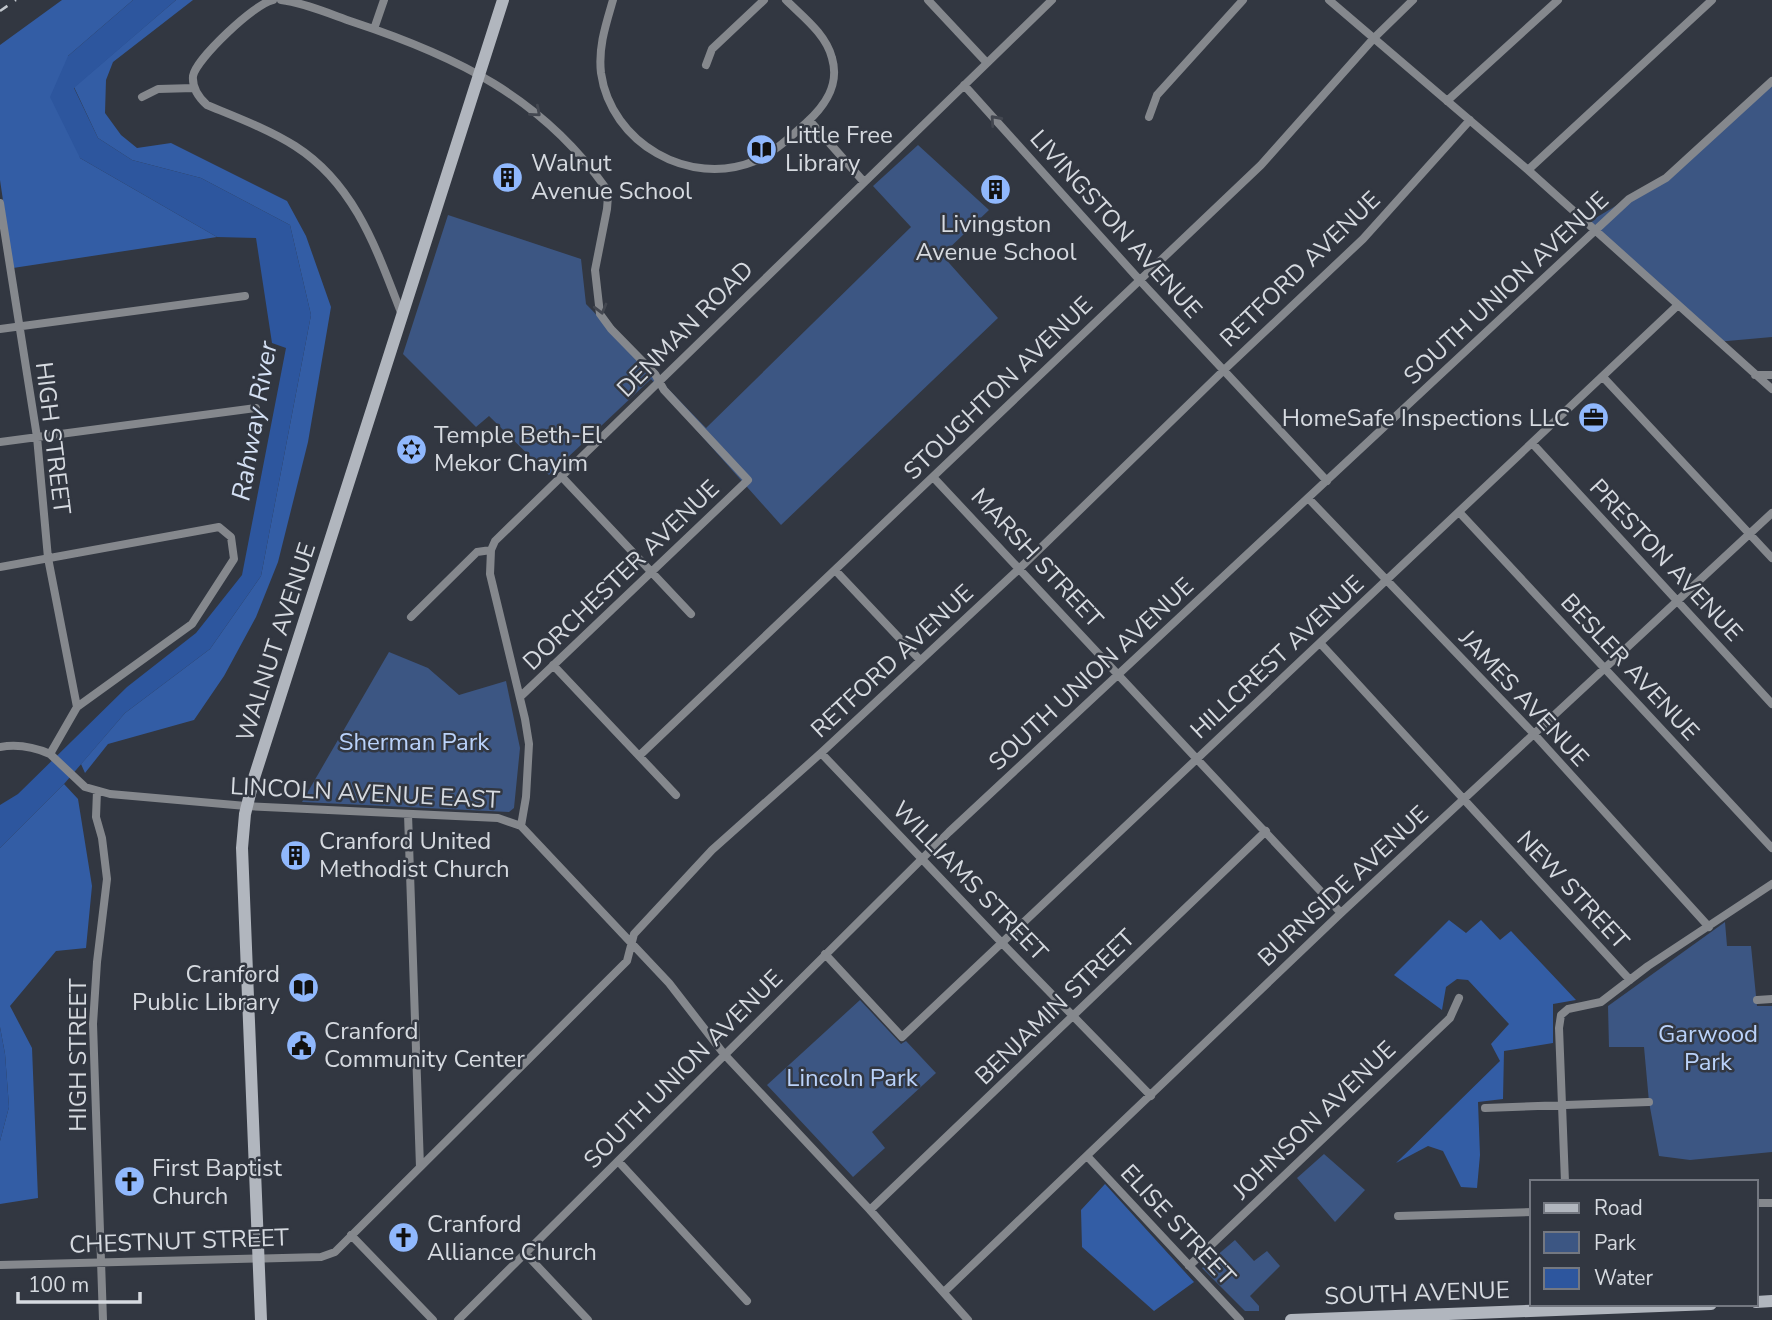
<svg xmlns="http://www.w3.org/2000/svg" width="1772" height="1320" font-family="'Nunito Sans',sans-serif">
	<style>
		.green { fill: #3c5683 }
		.forest { fill: #335da5 }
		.water { fill: #2d569e }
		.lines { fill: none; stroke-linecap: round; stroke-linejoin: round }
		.street { stroke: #85888d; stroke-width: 8 }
		.secondary { stroke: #b1b6be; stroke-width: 12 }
		.rail { stroke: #c1c6cc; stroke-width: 2.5; stroke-dasharray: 9 9; stroke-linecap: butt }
		.oneway { stroke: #434750 }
		.labels { text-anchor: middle; stroke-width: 5; stroke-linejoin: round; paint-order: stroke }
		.poi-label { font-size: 24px; fill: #d6dae0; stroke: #323741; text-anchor: start }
		.street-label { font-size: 24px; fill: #d6dae0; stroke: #323741 }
		.park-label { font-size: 24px; fill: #bad2fa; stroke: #323741 }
		.water-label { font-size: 26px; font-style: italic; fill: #d4e0f4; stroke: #323741 }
	</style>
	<rect width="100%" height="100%" fill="#323741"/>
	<path class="green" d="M1772,83V337L1716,342L1587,223L1683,166Z
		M918,145L989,210L942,255L998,318L781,525L651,379L549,475L489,416L476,427L403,354L448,215L581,259L586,304L706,428L911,227L873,186Z
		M389,652L428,668L459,695L506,681L520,748L514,808L509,812L302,802Z
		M1725,922L1727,946H1751L1757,1006H1772V1152L1690,1160L1659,1156L1649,1102L1644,1047H1609L1608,1006Z
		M860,1000L901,1044L906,1041L936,1073L872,1132L885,1148L853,1177L767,1085Z
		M1324,1154L1365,1190L1335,1222L1297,1178Z
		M1235,1240L1254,1261L1267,1251L1280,1266L1250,1296L1259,1306V1311H1245L1202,1268Z"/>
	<path class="forest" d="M62,0H133L68,56L80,158L217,237L13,268L0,180V45Z
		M176,0H193L113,62L106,80L105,113L121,135L137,148L171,143L287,201L306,236L331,307L308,442L278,562L256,617L224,676L194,720L108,744L85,773L81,764L125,713L210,649L261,576L311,315L290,225L201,178L132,160L98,138L74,87Z
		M64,784L78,799L92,886L86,948L56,951L10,1006L32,1048L38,1198L0,1204V1141L9,1107L5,1054L0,1027V848Z
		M1449,920L1466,933L1481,920L1500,940L1511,931L1576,1000L1553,1004V1043L1504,1051L1503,1099L1478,1102L1480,1155L1477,1188L1461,1187L1443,1151L1428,1146L1396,1163L1500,1061L1491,1044L1509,1024L1468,980L1457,979L1446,987L1442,1010L1394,975Z
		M1105,1184L1194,1282L1154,1311L1082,1247L1081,1210Z"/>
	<path class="water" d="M133,0H176L74,88L98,138L132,160L201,178L290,225L311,315L261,576L210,649L125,713L64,784L0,848V805L18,794L127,687L196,633L242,575L286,348L272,343L256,238L217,237L80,158L50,97L68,56Z
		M0,1027L5,1054L9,1107L0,1141Z"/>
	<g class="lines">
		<path class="street" d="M273,0C255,3 196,59 193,76C192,88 198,97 207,105C236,117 268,129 295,146C356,185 377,251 402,315
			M281,0C305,3 330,14 353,22C456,56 541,97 605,187L608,196L607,209L595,270L600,314L611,329L655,374L664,390L748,480L520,697
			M613,0C606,24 598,47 601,73C611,143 689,188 755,161C775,152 790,137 806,123C825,106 840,85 832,58C826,34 803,17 786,0
			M928,0L987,63
			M1329,0L1528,170L1772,389
			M374,29L384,0
			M706,65L712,49L764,0
			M964,85L1145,286L1327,481
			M142,97L158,89L194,88
			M1447,101L1558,0
			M1149,117L1157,95L1243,0
			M809,120L864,182
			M1528,170L1712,0
			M0,203L37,437L48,558L77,707L50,754
			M0,329L245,296
			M1755,375H1772
			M1603,377L1772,558
			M0,442L256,408
			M1532,443L1772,704
			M561,476L691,614
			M933,477L1341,913
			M1308,498L1534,734L1709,927
			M1459,512L1772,848
			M0,567L219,527L231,537L234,559L192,624L77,707
			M835,570L920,660
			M411,617L477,552L491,550
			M1320,643L1630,980
			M553,665L676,795
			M0,747C17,744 34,747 50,754L85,787L110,794L246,806L498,818L521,826L669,983L724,1054L870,1210L968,1320
			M821,753L1001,942L1151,1096
			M639,756L1261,165L1374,38L1413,0
			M97,791L96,817L102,838L107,879L97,962L93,1024L103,1320
			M408,814L420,1167
			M521,826L526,797L529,744L525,719L490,574L491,550L495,541L1052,0
			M825,954L902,1037L1678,305
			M1757,1000L1772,999
			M1485,1108L1649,1102
			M1087,1156L1240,1320
			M618,1161L747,1301
			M1565,1182L1559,1028L1561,1015L1568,1009L1601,1002L1648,966L1772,884
			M1756,1203H1772
			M870,1210L1266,831
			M1398,1216L1532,1212
			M351,1235L433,1320
			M525,1253L588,1320
			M0,1265L321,1257L335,1252L627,961L634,934L712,850L821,753L1020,568L1224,370L1363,239L1470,120
			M1189,1266L1450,1018L1459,998
			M944,1292L1341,913L1772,513
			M458,1320L949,832L1629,199L1666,178L1772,81"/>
		<path class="secondary" d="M1756,1302L1772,1301
			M261,1320L242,848L245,814L254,778L503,0
			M1291,1320L1711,1304"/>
		<path class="rail" d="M0,11L16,0"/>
	</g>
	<defs><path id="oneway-chevron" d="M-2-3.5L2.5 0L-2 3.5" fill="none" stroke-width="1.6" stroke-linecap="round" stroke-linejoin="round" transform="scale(1.75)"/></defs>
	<g class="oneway">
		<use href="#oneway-chevron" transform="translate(536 112) rotate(41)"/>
		<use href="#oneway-chevron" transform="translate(995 120) rotate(-132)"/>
		<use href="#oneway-chevron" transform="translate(601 309) rotate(75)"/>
	</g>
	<defs>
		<symbol id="library-disc" viewBox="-11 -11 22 22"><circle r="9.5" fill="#90b8fd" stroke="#323741"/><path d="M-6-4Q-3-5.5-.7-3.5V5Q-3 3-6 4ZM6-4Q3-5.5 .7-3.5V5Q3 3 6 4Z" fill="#111"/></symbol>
		<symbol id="building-disc" viewBox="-11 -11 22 22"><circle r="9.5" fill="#90b8fd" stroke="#323741"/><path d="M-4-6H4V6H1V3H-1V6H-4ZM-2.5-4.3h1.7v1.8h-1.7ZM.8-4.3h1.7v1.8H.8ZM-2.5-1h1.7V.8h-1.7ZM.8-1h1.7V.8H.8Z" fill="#111"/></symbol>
		<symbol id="office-disc" viewBox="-11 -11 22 22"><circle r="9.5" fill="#90b8fd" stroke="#323741"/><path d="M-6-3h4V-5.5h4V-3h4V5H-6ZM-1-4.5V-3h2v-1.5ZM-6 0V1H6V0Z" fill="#111"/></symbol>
		<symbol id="synagogue-disc" viewBox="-11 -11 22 22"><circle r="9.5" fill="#90b8fd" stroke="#323741"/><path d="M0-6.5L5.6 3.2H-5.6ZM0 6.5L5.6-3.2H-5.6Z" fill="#111"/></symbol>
		<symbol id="civic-disc" viewBox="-11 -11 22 22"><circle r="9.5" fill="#90b8fd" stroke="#323741"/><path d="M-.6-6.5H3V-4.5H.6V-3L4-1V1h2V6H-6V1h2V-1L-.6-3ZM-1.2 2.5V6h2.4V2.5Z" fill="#111"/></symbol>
		<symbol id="church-disc" viewBox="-11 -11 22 22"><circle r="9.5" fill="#90b8fd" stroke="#323741"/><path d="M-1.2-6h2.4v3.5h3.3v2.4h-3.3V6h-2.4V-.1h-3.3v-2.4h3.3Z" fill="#111"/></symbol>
	</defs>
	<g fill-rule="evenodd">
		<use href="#library-disc" x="744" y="132" width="35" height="35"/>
		<use href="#building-disc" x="490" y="160" width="35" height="35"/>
		<use href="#building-disc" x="978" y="172" width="35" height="35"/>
		<use href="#office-disc" x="1576" y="400" width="35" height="35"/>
		<use href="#synagogue-disc" x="394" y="432" width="35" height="35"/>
		<use href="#building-disc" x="278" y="838" width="35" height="35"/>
		<use href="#library-disc" x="286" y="970" width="35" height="35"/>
		<use href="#civic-disc" x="284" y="1028" width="35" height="35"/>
		<use href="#church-disc" x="112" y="1164" width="35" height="35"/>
		<use href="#church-disc" x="386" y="1220" width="35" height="35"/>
	</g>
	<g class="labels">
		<g class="poi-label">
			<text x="785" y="143">Little Free<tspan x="785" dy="28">Library</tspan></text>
			<text x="531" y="171">Walnut<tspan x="531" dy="28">Avenue School</tspan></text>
			<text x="996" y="232" text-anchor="middle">Livingston<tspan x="996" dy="28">Avenue School</tspan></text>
			<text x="1570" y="426" text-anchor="end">HomeSafe Inspections LLC</text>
			<text x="434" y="443">Temple Beth-El<tspan x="434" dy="28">Mekor Chayim</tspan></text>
			<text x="319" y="849">Cranford United<tspan x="319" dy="28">Methodist Church</tspan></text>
			<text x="280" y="982" text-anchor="end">Cranford<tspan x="280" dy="28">Public Library</tspan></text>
			<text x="324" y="1039">Cranford<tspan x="324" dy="28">Community Center</tspan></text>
			<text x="152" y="1176">First Baptist<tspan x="152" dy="28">Church</tspan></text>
			<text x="427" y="1232">Cranford<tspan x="427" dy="28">Alliance Church</tspan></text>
		</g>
		<g class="street-label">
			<text transform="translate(1116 224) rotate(48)" y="8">LIVINGSTON AVENUE</text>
			<text transform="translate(1300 269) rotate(-44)" y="8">RETFORD AVENUE</text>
			<text transform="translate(1506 288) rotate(-43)" y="8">SOUTH UNION AVENUE</text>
			<text transform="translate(685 329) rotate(-45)" y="8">DENMAN ROAD</text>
			<text transform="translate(998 388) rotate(-44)" y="8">STOUGHTON AVENUE</text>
			<text transform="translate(53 438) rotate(83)" y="8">HIGH STREET</text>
			<text transform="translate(1037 558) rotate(47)" y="8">MARSH STREET</text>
			<text transform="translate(1666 560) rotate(47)" y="8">PRESTON AVENUE</text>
			<text transform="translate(621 575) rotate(-44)" y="8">DORCHESTER AVENUE</text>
			<text transform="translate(276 642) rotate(-72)" y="8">WALNUT AVENUE</text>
			<text transform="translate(1277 657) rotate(-43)" y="8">HILLCREST AVENUE</text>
			<text transform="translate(892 661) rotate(-43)" y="8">RETFORD AVENUE</text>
			<text transform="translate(1630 667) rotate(47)" y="8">BESLER AVENUE</text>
			<text transform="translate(1091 674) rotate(-43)" y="8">SOUTH UNION AVENUE</text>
			<text transform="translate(1524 698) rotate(47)" y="8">JAMES AVENUE</text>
			<text transform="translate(365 793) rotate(3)" y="8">LINCOLN AVENUE EAST</text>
			<text transform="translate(970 881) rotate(46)" y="8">WILLIAMS STREET</text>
			<text transform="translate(1343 886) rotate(-43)" y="8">BURNSIDE AVENUE</text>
			<text transform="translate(1573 890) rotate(47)" y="8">NEW STREET</text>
			<text transform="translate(1055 1007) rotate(-44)" y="8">BENJAMIN STREET</text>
			<text transform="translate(78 1055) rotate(-90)" y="8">HIGH STREET</text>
			<text transform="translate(683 1069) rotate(-45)" y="8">SOUTH UNION AVENUE</text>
			<text transform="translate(1314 1120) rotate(-44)" y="8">JOHNSON AVENUE</text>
			<text transform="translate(1178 1225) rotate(47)" y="8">ELISE STREET</text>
			<text transform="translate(179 1241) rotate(-2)" y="8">CHESTNUT STREET</text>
			<text transform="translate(1417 1293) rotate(-2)" y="8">SOUTH AVENUE</text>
		</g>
		<g class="park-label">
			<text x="414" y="750">Sherman Park</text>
			<text x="1708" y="1042">Garwood<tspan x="1708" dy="28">Park</tspan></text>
			<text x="852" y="1086">Lincoln Park</text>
		</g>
		<g class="water-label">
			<text transform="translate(254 421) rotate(-80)" y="9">Rahway River</text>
		</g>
	</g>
	<rect x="1530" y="1180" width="228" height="126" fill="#323741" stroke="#747881" stroke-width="2"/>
	<rect x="1544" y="1203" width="35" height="10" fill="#b1b6be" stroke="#747881" stroke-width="2"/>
	<text x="1594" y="1215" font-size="21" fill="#d6dae0">Road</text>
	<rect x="1544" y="1232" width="35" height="21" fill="#3c5683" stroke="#747881" stroke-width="2"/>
	<text x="1594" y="1250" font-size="21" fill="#d6dae0">Park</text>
	<rect x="1544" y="1268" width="35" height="21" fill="#2d569e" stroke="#747881" stroke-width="2"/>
	<text x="1594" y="1285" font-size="21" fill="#d6dae0">Water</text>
	<path d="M18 1292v10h122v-10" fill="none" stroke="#d6dae0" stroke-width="3.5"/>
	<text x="28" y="1292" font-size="21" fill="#d6dae0" stroke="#323741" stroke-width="5" paint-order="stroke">100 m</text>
</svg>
